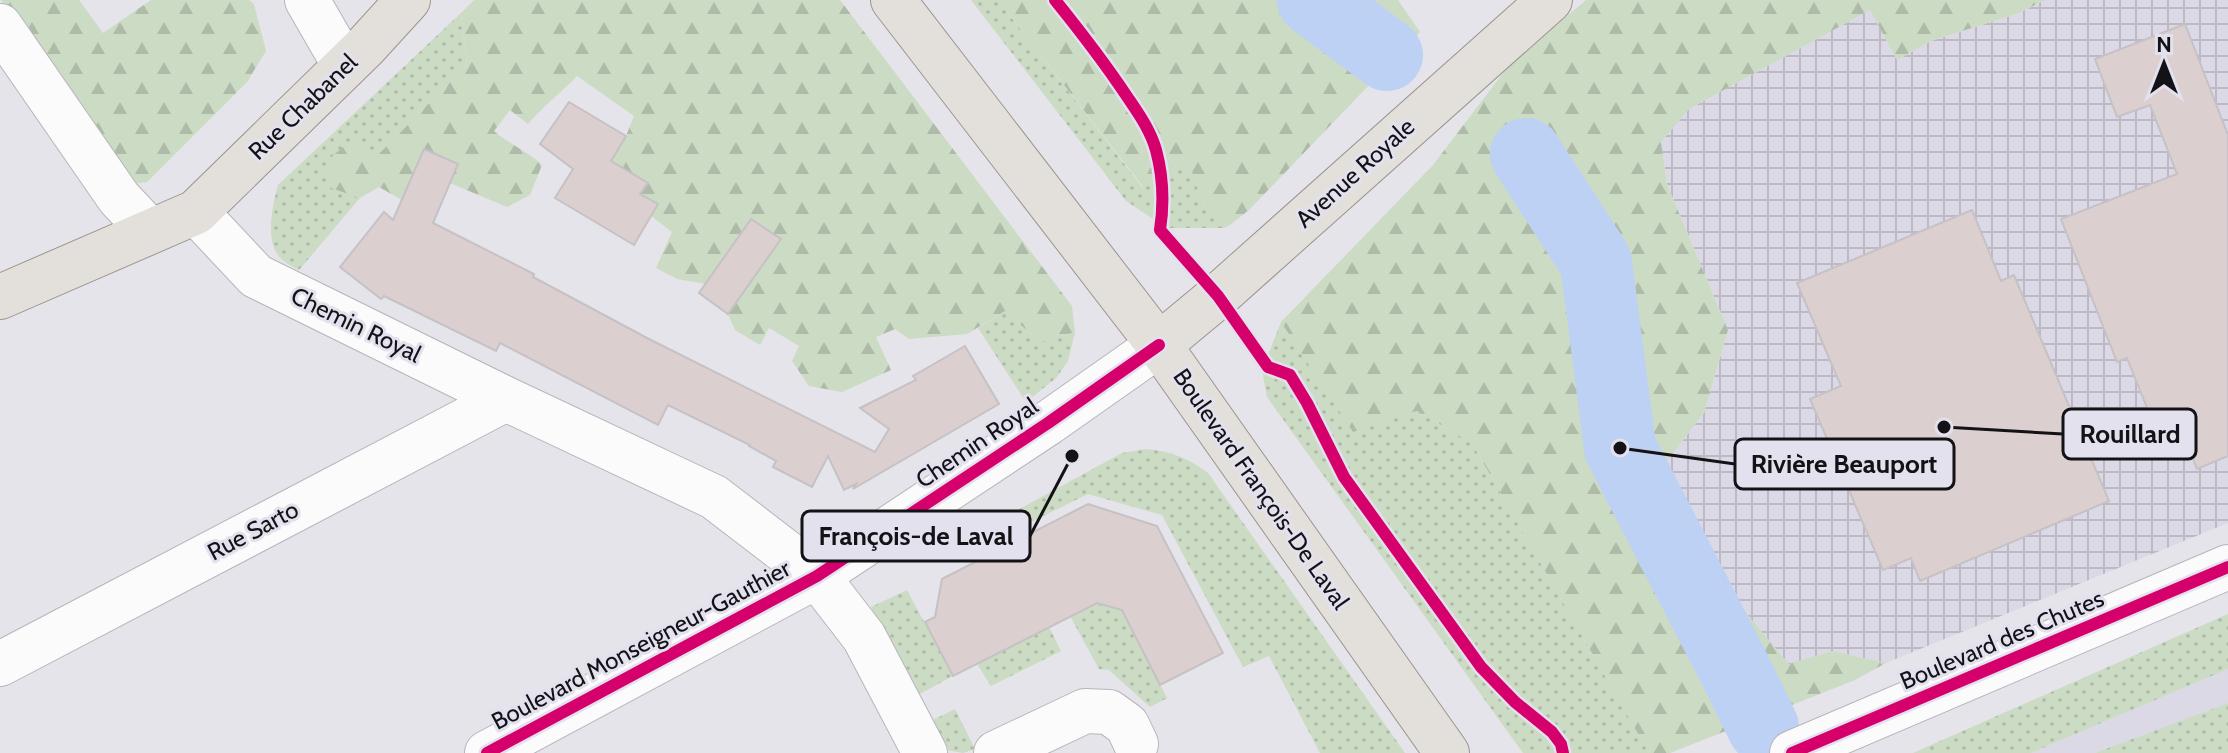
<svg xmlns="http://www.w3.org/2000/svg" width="2228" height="753" font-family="Cabin,sans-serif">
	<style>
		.built { fill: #dcd9e7 }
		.industrial { fill: url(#industrial-grid) }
		.grass { fill: url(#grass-dots) }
		.forest { fill: url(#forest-firs) }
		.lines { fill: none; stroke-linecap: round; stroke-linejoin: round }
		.river { stroke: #bdd1f4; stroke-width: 72 }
		.building { fill: #dbcfd0; stroke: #c5c1c4; stroke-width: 2 }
		.minor-casing { stroke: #b6b5ba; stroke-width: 46 }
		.major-casing { stroke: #9c948e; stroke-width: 46 }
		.minor { stroke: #fbfbfc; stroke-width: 44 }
		.major { stroke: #e3dfdb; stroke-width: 44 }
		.cycleway-casing { stroke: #e3e1ed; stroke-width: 17 }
		.cycleway { stroke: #d6006c; stroke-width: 12 }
		.labels { text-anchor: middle; stroke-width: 6; stroke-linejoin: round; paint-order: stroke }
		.street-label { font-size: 24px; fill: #131216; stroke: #e3e1ed }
		.leader { fill: none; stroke: #131216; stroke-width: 3 }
		.callout-dot { fill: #131216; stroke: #e3e1ed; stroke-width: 3 }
		.callout { fill: #e3e1ed; stroke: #131216; stroke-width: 3 }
		.callout-label { font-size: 26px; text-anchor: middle; font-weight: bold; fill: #131216 }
	</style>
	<defs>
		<pattern id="industrial-grid" width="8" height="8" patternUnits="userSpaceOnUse" patternTransform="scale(2)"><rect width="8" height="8" fill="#dcd9e7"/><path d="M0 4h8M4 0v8" fill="none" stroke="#bcb9c5"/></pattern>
		<pattern id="grass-dots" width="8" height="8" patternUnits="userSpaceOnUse" patternTransform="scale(2)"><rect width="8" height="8" fill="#ccdbc4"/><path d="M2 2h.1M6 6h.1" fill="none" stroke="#aebba8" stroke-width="1.8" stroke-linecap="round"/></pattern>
		<pattern id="forest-firs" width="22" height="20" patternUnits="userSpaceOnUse" patternTransform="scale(2)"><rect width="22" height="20" fill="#ccdbc4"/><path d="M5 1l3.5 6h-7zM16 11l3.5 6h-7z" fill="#aebba8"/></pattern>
	</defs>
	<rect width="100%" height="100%" fill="#e5e4ea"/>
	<path class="built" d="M2228,669V703L2095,753H2031Z"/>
	<path class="industrial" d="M2045,0H2228V523L1886,663L1832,651L1789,665L1713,574L1666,462L1704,413L1728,330L1667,184L1661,142L1689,109L1870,10L1897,60L1931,41L2019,13Z"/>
	<path class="grass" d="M971,0H998L1143,188L1171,165L1192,172L1205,209L1230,225L1224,228H1167L1126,201Z
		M461,13L467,65L377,157L331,187L360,198L299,270C292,266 282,262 278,255C265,237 273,204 278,185Z
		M1005,311L1040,342L1075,332L1068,361L1056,378L1026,402L978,328Z
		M1281,322L1353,431L1417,411L1472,443L1649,753H1523L1267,397L1262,370Z
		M1146,449C1171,451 1188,458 1208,473L1405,753H1320L1269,656L1243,667L1162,515L1088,494L964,555L957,543L1122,453Z
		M907,590L953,676L916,696L871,607Z
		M1097,603L1122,610L1167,698L1150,707L1109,670L1099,669L1070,616Z
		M2228,614V669L2031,753H1913Z
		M1049,627L1061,651L991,686L977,664Z
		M2228,703V753H2095Z
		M955,709L975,749L963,753L947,750L933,720Z"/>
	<path class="forest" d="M1,0H79L103,33L151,0H249L254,4L266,51L247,82L147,182L121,185Z
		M474,0H840L1072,306L1075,332L1040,342L1005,311L967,334L909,339L895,329L876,337L891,370L842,392L809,386L792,361L799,346L769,328L760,345L735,330L728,314L780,239L751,219L706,284L677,279L656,268L672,232L651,216L640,194L647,183L611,161L626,136L634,116L577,76C561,93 542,107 528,124L510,110L494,131C509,144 527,151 542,165L530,195L507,207L450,183L458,164L424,149L402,200L379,187L360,198L331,188L329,159L349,142L377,156L467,65L461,13Z
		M998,0H1398L1420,32L1249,210L1230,225L1205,209L1192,172L1171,165L1144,188Z
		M1586,0H2045L2019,13L1931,41L1897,60L1870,10L1689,109L1661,142L1667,184L1728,330L1704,413L1666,462L1713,574L1789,664L1832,651L1886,663L1855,680L1670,753H1649L1472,443L1417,411L1353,432L1281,322L1433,165L1510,64Z"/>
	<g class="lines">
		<path class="river" d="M1313,0L1387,55
			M1526,154L1596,262L1620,448L1735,670L1763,727"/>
	</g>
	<path class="building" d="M2185,24L2228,135V456L2197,469L2180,426L2158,435L2127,358L2117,362L2061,219L2177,174L2150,105L2117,117L2095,59Z
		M569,102L626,136L611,161L648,183L640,194L658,204L634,245L555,198L573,169L540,144Z
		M424,149L458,164L433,223L534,274L533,277L647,338L875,452L889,429L860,408L916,380L913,376L965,346L999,404L853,489L856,484L844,490L828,456L812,487L773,467L776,461L749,446L750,445L668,405L658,425L500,343L496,351L384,296L381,299L340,267L384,212L393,220Z
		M1972,210L2001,281L2014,275L2109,501L1920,581L1911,558L1883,570L1810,399L1841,386L1797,283Z
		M751,219L781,239L728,314L699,293Z
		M1088,504L1157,526L1223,653L1160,685L1122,610L1097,603L953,676L925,622L935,617L942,579Z"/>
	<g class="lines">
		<defs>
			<path id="minor" d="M307,0L345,66
				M0,26L119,198L150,231
				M196,212L256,276L506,399L714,497L817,576L864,637L925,753
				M0,664L506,399
				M487,753L817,576L1048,423L1159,345
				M996,753L1085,711L1109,712L1127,725L1136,744
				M1792,753L2228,567"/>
			<path id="major" d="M893,0L1159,345L1447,753
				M0,297L196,212L366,46L408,0
				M1159,345L1218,296L1550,0"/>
		</defs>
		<use href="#minor" class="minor-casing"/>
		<use href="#major" class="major-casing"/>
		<use href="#minor" class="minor"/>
		<use href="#major" class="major"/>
		<defs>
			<path id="cycleway" d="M1055,0C1080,31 1104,62 1126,95C1138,113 1150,129 1156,150C1163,176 1164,204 1160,230L1218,296L1268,367L1290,375L1307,403L1344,477L1481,667L1515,702L1552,732L1561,744L1563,753
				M487,753L817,576L1048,423L1159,345
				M1792,753L2228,567"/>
		</defs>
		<use href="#cycleway" class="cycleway-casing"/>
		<use href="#cycleway" class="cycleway"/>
	</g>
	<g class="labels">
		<g class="street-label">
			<text transform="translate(303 107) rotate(-44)" y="8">Rue Chabanel</text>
			<text transform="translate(1355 173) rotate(-42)" y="8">Avenue Royale</text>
			<text transform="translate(356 325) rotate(26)" y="8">Chemin Royal</text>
			<text transform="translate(977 443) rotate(-34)" y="8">Chemin Royal</text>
			<text transform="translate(1261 489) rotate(55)" y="8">Boulevard François-De Laval</text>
			<text transform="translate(253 531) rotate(-28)" y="8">Rue Sarto</text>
			<text transform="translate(2002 640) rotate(-23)" y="8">Boulevard des Chutes</text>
			<text transform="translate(641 645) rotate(-28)" y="8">Boulevard Monseigneur-Gauthier</text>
		</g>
	</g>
	<path class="leader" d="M1944 427L2063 434M1620 448L1735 464M1072 456L1030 536"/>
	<g class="callout-dot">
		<circle cx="1944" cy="427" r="8"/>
		<circle cx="1620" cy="448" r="8"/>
		<circle cx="1072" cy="456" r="8"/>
	</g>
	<g class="callout">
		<rect x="2063" y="409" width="133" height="50" rx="8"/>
		<rect x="1735" y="439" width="219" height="50" rx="8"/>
		<rect x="802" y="511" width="228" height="50" rx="8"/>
	</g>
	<g class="callout-label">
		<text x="2130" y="443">Rouillard</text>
		<text x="1844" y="473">Rivière Beauport</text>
		<text x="916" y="545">François-de Laval</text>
	</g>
	<g transform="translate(2164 64)" stroke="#e3e1ed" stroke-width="6" paint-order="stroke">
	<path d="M0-6L14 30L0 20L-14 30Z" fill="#131216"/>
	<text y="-12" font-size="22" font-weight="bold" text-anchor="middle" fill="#131216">N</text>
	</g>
</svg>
